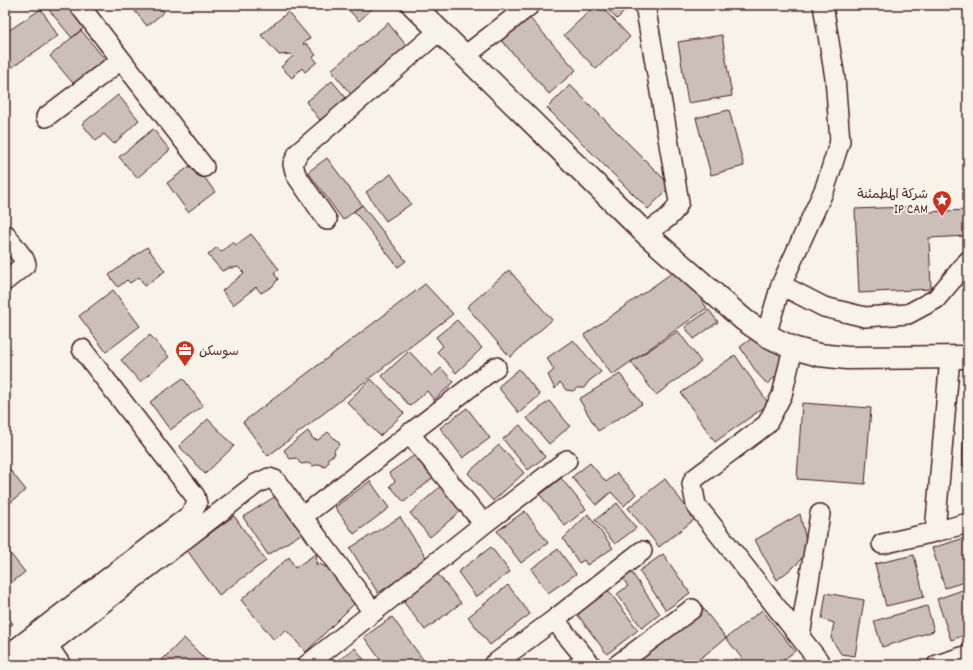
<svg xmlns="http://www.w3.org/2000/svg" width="973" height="670" font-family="Dekko,'Playpen Sans Arabic',sans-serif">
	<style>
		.building { fill: #ccbfb9; stroke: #4a1f2b }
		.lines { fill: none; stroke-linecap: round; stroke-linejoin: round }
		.minor-casing { stroke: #4a1f2b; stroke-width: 22 }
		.major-casing { stroke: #4a1f2b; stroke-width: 25 }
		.minor { stroke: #f7f3e8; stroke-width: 19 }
		.major { stroke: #f7f3e8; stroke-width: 22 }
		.labels { text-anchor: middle; stroke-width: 3.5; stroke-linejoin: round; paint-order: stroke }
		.poi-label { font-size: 13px; fill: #4a1f2b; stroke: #f7f3e8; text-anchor: end }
	</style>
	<rect width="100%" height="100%" fill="#f7f3e8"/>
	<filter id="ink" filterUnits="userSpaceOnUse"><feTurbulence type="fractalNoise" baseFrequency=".025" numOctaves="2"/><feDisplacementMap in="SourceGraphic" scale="8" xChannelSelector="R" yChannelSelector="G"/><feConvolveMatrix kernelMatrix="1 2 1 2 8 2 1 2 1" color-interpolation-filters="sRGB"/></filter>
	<g filter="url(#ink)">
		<path class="building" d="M45,5H75L90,23L72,38Z
			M130,5H158L164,12L147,26Z
			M344,5H376L359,21Z
			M596,5H600L630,37L596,69L564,35Z
			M603,5H631L617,19Z
			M41,9L58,36L11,68L5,59V33Z
			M288,12L310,38L303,43L304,45L306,43L316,55L313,57L317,62L305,72L302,68L292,78L281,67L293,56L291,54L279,55L261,35Z
			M528,16L576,70L549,94L501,40Z
			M388,23L410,50L353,97L331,70Z
			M81,30L108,63L78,89L50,56Z
			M722,35L732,96L688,103L678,42Z
			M332,81L347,99L320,120L306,102Z
			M570,85L671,186L648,209L547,108Z
			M118,95L139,120L114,144L104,134L96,141L82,124Z
			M729,110L744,166L711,175L696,118Z
			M153,129L170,150L137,178L119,157Z
			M327,158L362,205L343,220L308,172Z
			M194,163L215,192L188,212L167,183Z
			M391,174L411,204L386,221L366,192Z
			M362,205L406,261L398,267L354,211Z
			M928,206V212L968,210V236L929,238L931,289L859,293L855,209Z
			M251,234L279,269L274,273L278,279L273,286L261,293L256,287L233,305L222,291L244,273L238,267L233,268H229L222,271L208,255L217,247L221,252L233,242L236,245Z
			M147,247L165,271L145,286L139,277L130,283L127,280L118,287L109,275Z
			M679,268L707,308L612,375L584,335Z
			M509,270L552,320L510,357L467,307Z
			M425,284L453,314L268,456L243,422Z
			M113,290L140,326L106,352L79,316Z
			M709,310L718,322L694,339L685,327Z
			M457,320L482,348L456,373L437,352L443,346L436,337Z
			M678,331L701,362L656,395L631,362Z
			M150,335L169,357L140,382L121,360Z
			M751,339L771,351L773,350L785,355L779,374L767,384L757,373L740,347Z
			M573,340L601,372L589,381L584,388H577L573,391L566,390L560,382L555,389L548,375L554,370L547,358Z
			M409,351L432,376L441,368L454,382L434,400L427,391L410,406L382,376Z
			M735,355L769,404L715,442L681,393Z
			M519,369L540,395L519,413L498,387Z
			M620,374L642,404L598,431L579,399Z
			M183,378L203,406L170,430L150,402Z
			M371,379L404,413L380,436L347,402Z
			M549,401L570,426L549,444L527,418Z
			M802,403L871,408L865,484L797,479Z
			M467,408L490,438L463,458L440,428Z
			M208,419L234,446L205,474L179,446Z
			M964,424H968V466H962Z
			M520,425L545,457L528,470L503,439Z
			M308,431L313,439L318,440L328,432L340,444L334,450L335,454L327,459L329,462L324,467L320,464L313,466L308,463L301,464L296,458L290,459L284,450Z
			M499,445L524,473L493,501L468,473Z
			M419,452L437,474L404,502L390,486L395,481L389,473Z
			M590,463L606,482L617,473L636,494L624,506L611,492L596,505L572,477Z
			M5,464L26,490L5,507Z
			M561,478L586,509L565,526L540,495Z
			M665,479L695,519L659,547L628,508Z
			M370,481L389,508L354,534L335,507Z
			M441,486L462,510L430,537L410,513Z
			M279,494L304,532L268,555L243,517Z
			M617,503L636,528L615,544L595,520Z
			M525,511L548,543L521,563L497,531Z
			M588,514L613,548L587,565L584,560L579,563L563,539Z
			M800,514L806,540L805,554L797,564L777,580L755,540Z
			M234,516L266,561L219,595L187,550Z
			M400,517L428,560L378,593L350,548Z
			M968,537V581L945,588L932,548Z
			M5,547L25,572L5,588Z
			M491,547L510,572L476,597L458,572Z
			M558,549L576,574L548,593L531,569Z
			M317,553L316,566L318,563L333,571L356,602L306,652L286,630L274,640L241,600L289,557L295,568Z
			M663,554L690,593L666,610L639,571Z
			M914,555L924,597L886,606L875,564Z
			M630,570L660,614L642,628L617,594L628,586L621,576Z
			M437,573L461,603L425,630L402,600Z
			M508,585L530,614L490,645L468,617Z
			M968,588V634L951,640L937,599Z
			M608,590L638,630L607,654L577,614Z
			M826,593L864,600L855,656L841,654L831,638L834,623L822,619Z
			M927,606L934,631L882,647L874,621Z
			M702,607L726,638L692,665H627Z
			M762,610L795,651L777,665H747L726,638Z
			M5,612L13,624L5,629Z
			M392,617L427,665H384L364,637Z
			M184,638L211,665H157Z
			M355,648L368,665H332Z
			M577,653L585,665H561Z"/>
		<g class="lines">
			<defs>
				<path id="minor" d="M79,5L204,167
					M465,56L530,5
					M46,117L121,60
					M327,220L296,175L293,164L298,153L439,31
					M645,233C657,225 674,217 679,202L645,5
					M5,234L24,259L26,264L5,281
					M781,285L824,307L865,317L908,314L936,299L968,261
					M766,335L781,285L825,188L840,141L835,78L823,5
					M793,348L782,395L767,424L694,479L692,484L696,505L822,665
					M409,433L484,524
					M302,517L496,367
					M935,532L950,357
					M882,544L935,532L968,523
					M555,619L564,632L591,665
					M800,636L820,514
					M48,646L61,665
					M5,657L190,515L197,504L195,496L82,349
					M23,665L256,484L269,478L275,480L373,612
					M307,665L484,524L567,460
					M493,665L555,619L642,551
					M617,665L692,609
					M937,665L968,655"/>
				<path id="major" d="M413,5L645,233L744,320L766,335L793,348L819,355L847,358L968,357"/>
			</defs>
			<use href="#minor" class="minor-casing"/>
			<use href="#major" class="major-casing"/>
			<use href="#minor" class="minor"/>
			<use href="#major" class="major"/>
		</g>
	</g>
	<defs>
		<symbol id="sight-pin" viewBox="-11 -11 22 30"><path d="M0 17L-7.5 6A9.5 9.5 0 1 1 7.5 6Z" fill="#c8321e" stroke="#f7f3e8"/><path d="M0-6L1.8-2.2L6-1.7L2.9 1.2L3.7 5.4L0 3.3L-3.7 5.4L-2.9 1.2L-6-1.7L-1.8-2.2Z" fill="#fff"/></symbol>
		<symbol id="office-pin" viewBox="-11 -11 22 30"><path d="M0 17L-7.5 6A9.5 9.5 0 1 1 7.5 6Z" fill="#c8321e" stroke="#f7f3e8"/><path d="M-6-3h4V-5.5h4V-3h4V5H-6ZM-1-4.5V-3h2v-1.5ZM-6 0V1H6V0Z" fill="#fff"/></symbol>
	</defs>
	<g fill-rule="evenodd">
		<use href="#sight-pin" x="931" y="189" width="22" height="30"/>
		<use href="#office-pin" x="174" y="339" width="22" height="30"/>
	</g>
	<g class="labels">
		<g class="poi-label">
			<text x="928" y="198">شركة المطمئنة<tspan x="928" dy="15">IP CAM</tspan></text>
			<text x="199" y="355" text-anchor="start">سوسكن</text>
		</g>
	</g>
	<rect width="973" height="670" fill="none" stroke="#f7f3e8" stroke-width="20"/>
	<rect x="10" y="10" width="953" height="650" fill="none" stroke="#4a1f2b" stroke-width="1.5" filter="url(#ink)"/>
</svg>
